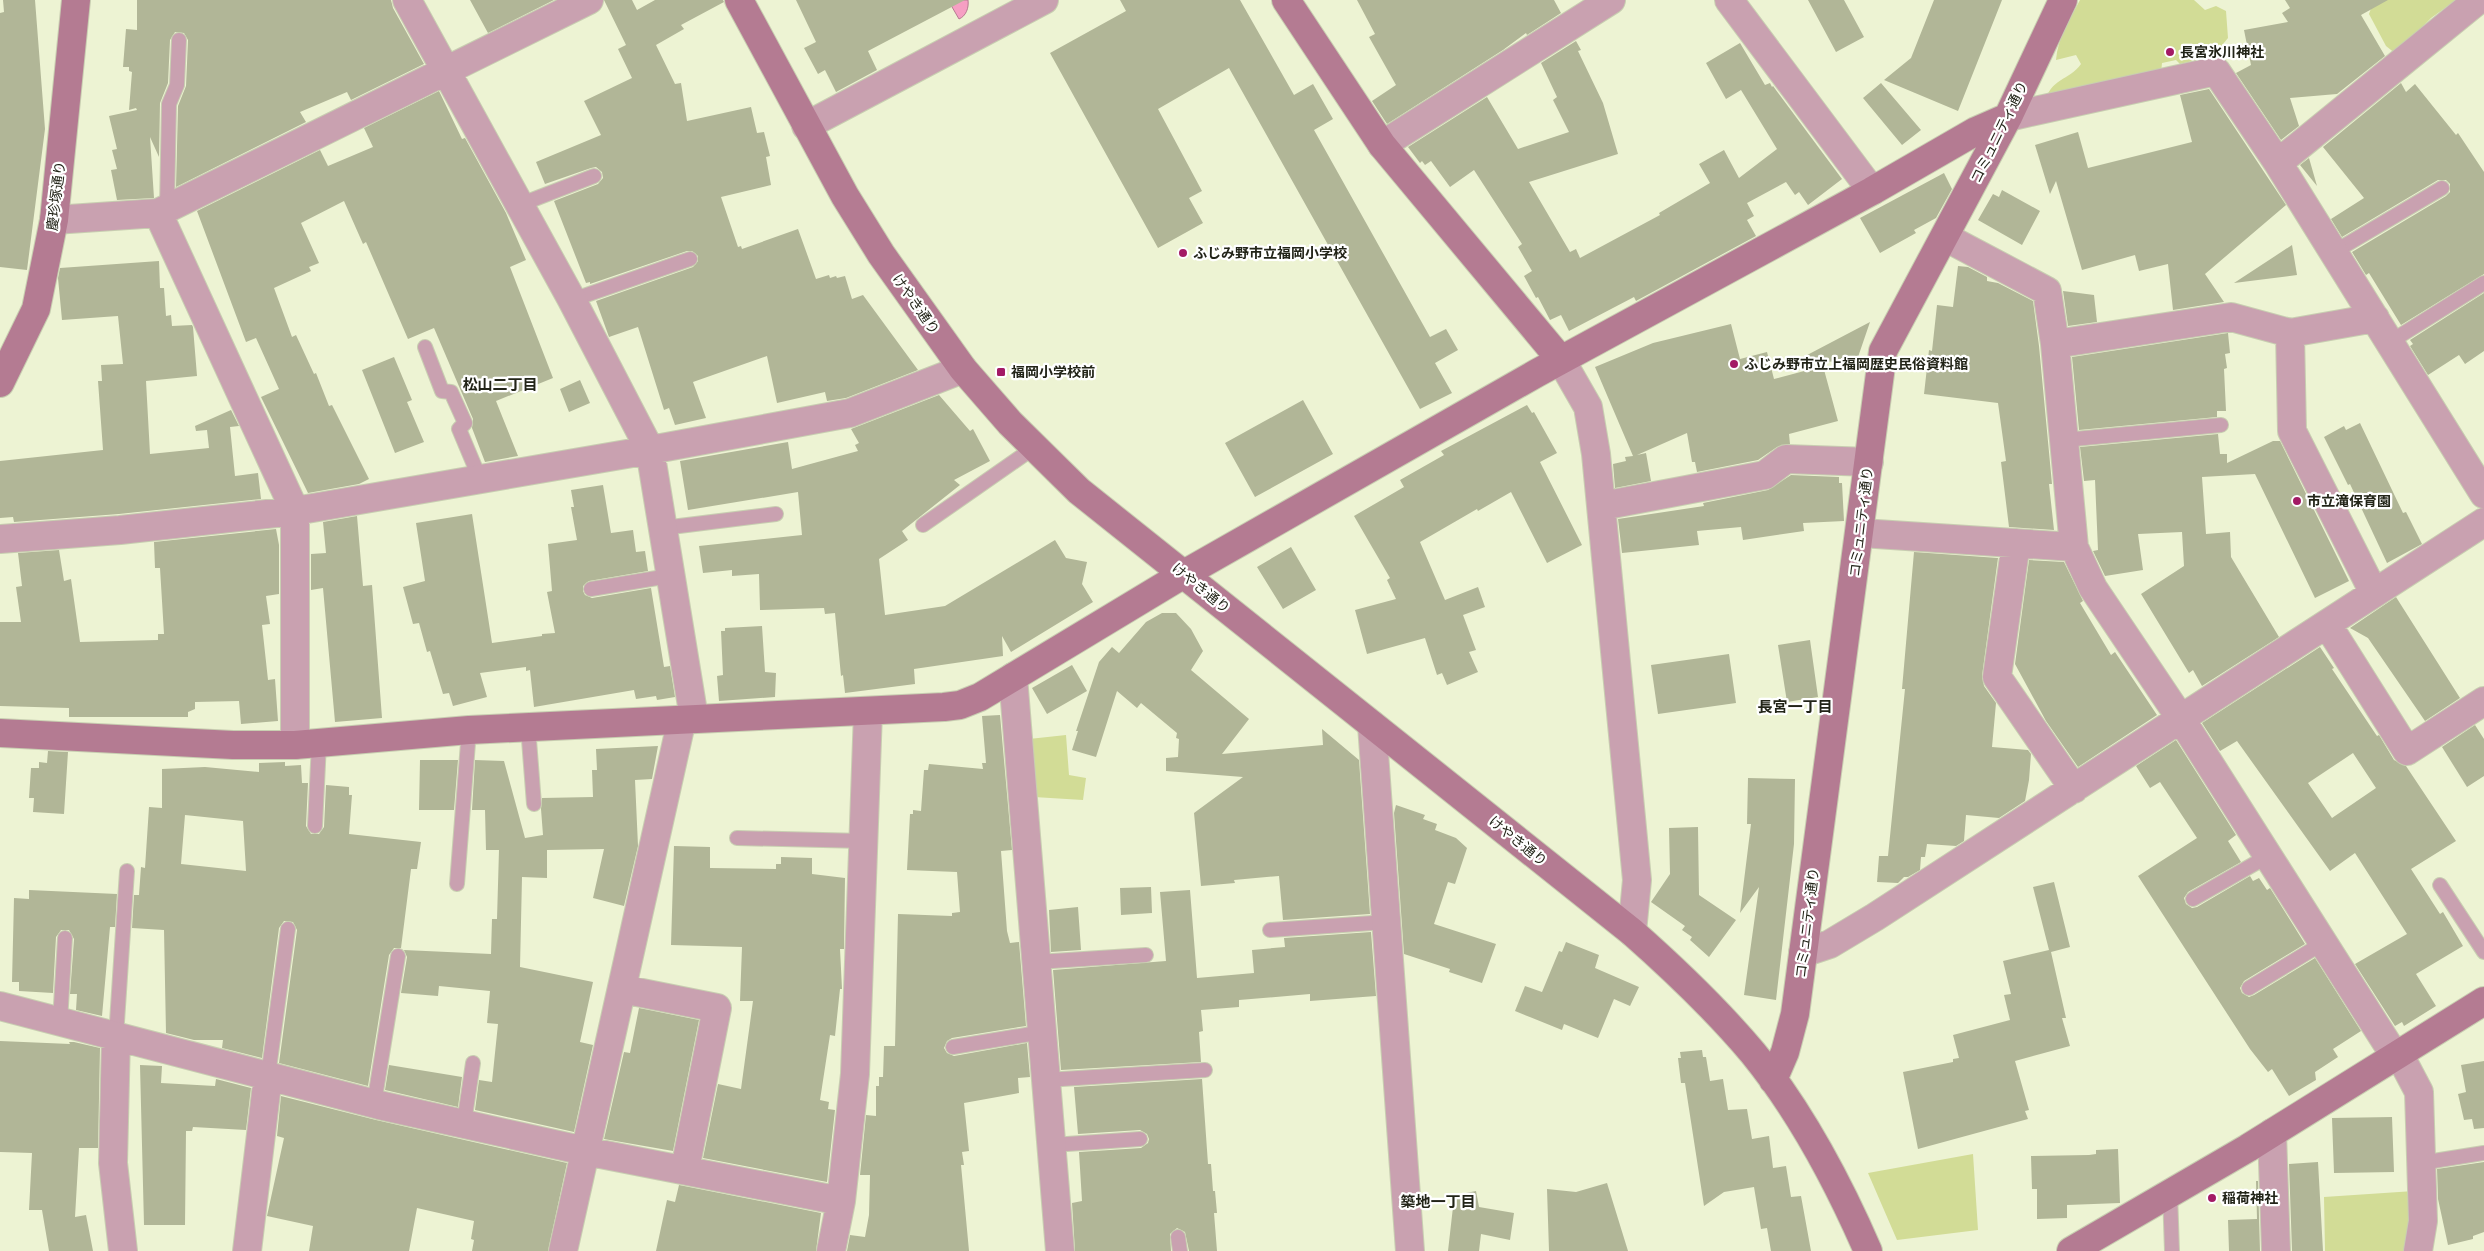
<svg xmlns="http://www.w3.org/2000/svg" width="2484" height="1251" font-family="'Varela Round','Noto Sans JP',sans-serif">
	<style>
		.green { fill: #d2dc96 }
		.water { fill: #f69fc3; stroke: #b67a90 }
		.building { fill: #b1b697; fill-rule: evenodd }
		.lines { fill: none; stroke-linecap: round; stroke-linejoin: round }
		.lane-casing { stroke: #c8ceb1; stroke-width: 16 }
		.street-casing { stroke: #c8ceb1; stroke-width: 30 }
		.secondary-casing { stroke: #c8ceb1; stroke-width: 30 }
		.lane { stroke: #c9a1b0; stroke-width: 14 }
		.street { stroke: #c9a1b0; stroke-width: 28 }
		.secondary { stroke: #b47b92; stroke-width: 28 }
		.poi-dot { fill: #a31a65; stroke: #fff; stroke-width: 2 }
		.labels { text-anchor: middle; stroke-width: 4.5; stroke-linejoin: round; paint-order: stroke }
		.poi-label { font-size: 14px; font-weight: bold; fill: #222418; stroke: #fff; text-anchor: start }
		.street-label { font-size: 14px; fill: #222418; stroke: #fff }
		.neighbourhood-label { font-size: 15px; font-weight: bold; fill: #222418; stroke: #fff }
	</style>
	<rect width="100%" height="100%" fill="#edf3d3"/>
	<path class="green" d="M2080,0H2194L2205,10L2216,6L2226,11L2228,38L2213,56L2180,64L2176,60L2162,63L2161,73L2045,103C2050,78 2069,81 2081,64L2076,55L2056,60C2058,37 2069,21 2080,0Z
		M2372,0H2456L2431,18L2396,54L2386,46L2369,14L2373,3Z
		M1066,735L1069,775L1086,778L1083,800L1034,797L1029,739Z
		M1973,1154L1978,1230L1897,1240L1868,1173Z
		M2414,1191L2411,1251H2325L2324,1197Z"/>
	<path class="water" d="M948,0H968C969,8 966,16 959,19Z"/>
	<path class="building" d="M3,0H35L45,129L27,270L0,267V13L4,12Z
		M137,0H391L393,8L424,64L351,100L347,92L300,112L306,122L176,187L178,106L186,86L188,40L184,33L175,32L170,40L168,83L160,103L159,157L150,137L154,198L117,200L111,170L117,169L112,150L117,149L109,116L137,110L136,108L129,110L132,72L129,71V67H123L126,29L137,30Z
		M470,0H554L488,33Z
		M604,0H632L637,10L655,0H723L724,2L681,25L684,29L656,45L675,84L681,83L687,121L751,107L757,133L764,132L770,156L766,157L771,185L721,197L738,247L741,246L742,249L798,229L816,279L829,275L830,278L836,276L837,278L845,276L852,299L863,295L918,370L846,398L827,401L825,392L777,403L767,356L693,382L706,418L675,425L669,408L664,410L638,327L609,337L596,301L693,267L698,261V256L692,251H687L590,284V282L586,283L554,201L598,184L603,178L602,172L596,167L591,168L545,184L536,162L601,135L584,101L632,78L618,49L626,45Z
		M796,0H965L868,51L877,70L836,92L825,70L818,74L804,48L816,42Z
		M1120,0H1240L1294,95L1313,84L1333,119L1314,130L1430,337L1446,329L1458,350L1435,363L1452,393L1420,409L1229,68L1158,109L1202,191L1189,198L1203,223L1158,248L1050,53L1126,11Z
		M1357,0H1554L1561,13L1527,35L1526,33L1503,50L1387,124L1372,101L1396,85L1369,37L1375,34Z
		M1808,0H1844L1864,37L1836,52Z
		M1934,0H2002L1958,111L1884,80L1911,58Z
		M2285,0H2388L2361,15L2385,56L2337,94L2290,98L2299,126L2281,140L2236,73L2251,65L2244,30L2288,22L2282,13L2290,8Z
		M1576,41L1581,50L1578,51L1603,103L1618,154L1529,182L1570,252L1576,249L1580,258L1660,215L1659,213L1710,183L1699,164L1724,150L1739,178L1777,149L1741,90L1726,99L1706,63L1740,43L1765,85L1770,83L1772,87L1773,86L1842,179L1808,205L1799,192L1795,195L1786,182L1747,203L1754,216L1747,220L1756,236L1636,301L1634,297L1569,331L1561,315L1550,320L1538,297L1536,298L1524,276L1532,271L1518,247L1522,244L1474,170L1450,187L1431,161L1425,165L1422,161L1420,163L1408,147L1487,97L1518,149L1569,132L1553,100L1557,97L1541,63Z
		M1881,83L1921,130L1902,145L1863,98Z
		M2401,83L2406,92L2415,84L2456,135L2458,133L2484,172V274L2401,325L2369,273L2366,275L2352,252L2446,196L2450,192V184L2446,180H2438L2342,237L2331,219L2364,198L2323,147Z
		M2209,89L2286,205L2205,274L2224,302L2173,310L2168,264L2139,271L2135,255L2082,270L2056,181L2050,194L2035,145L2078,132L2088,168L2192,142L2180,95Z
		M439,91L462,139L465,138L506,213L526,260L510,267L553,378L496,401L518,456L485,462L472,428L473,419L434,328L408,339L366,242L363,244L344,201L301,223L319,263L309,267L311,271L274,288L292,337L296,335L314,374L316,373L329,406L332,405L369,479L359,484L308,493L261,397L279,389L256,338L246,342L197,211L320,150L328,166L373,147L364,128Z
		M2309,158L2317,186L2300,165Z
		M1944,173L1952,189L1936,218L1914,230L1916,233L1880,253L1860,218Z
		M2002,190L2040,211L2022,245L1978,220L1993,194L1999,197Z
		M2292,245L2297,275L2234,283Z
		M159,261L160,288H164L166,316L171,315L172,326L192,325L193,327L197,376L146,381L150,454L209,448L207,430L196,431L195,426L231,410L239,426L230,427L235,476L258,473L261,499L119,514L14,522L13,517L0,518V461L103,450L98,381H102L101,365L123,364L118,316L62,320L58,278L60,268Z
		M1958,266L1968,267L1987,277V281L1998,283L2033,301L2039,346L2052,484H2049L2054,530L2009,527L2001,462L2006,461L1998,403L1924,394L1929,350L1932,351L1937,305L1953,307Z
		M2063,291L2094,295L2097,322L2068,326Z
		M2484,293V351L2465,364L2459,355L2428,375L2410,346L2413,344L2410,340Z
		M1870,322L1857,360L1790,364Z
		M1731,324L1740,359L1767,352L1774,379L1823,366L1838,421L1789,434L1790,444L1777,447L1758,460L1697,472L1695,462H1692L1687,433L1637,455L1646,453L1651,481L1615,488L1613,464L1626,461L1625,457L1633,456L1595,367L1653,343Z
		M2228,333L2230,353L2225,354L2227,368L2224,369L2226,411H2217V417L2079,430L2072,357Z
		M394,357L412,400L407,402L424,442L395,453L362,370Z
		M580,380L590,403L569,412L560,389Z
		M939,395L970,431L973,429L990,461L954,480L960,485L902,531L908,540L879,559L885,615L945,606L1055,540L1066,558L1087,562L1082,584L1093,602L1011,652L1002,636L1003,656L914,669L915,684L845,693L843,675L841,676L835,613L825,614L824,608L760,610L759,574L732,576V570L703,573L699,546L802,535L798,492L688,510L680,461L788,442L792,469L858,451L855,445L859,443L851,429Z
		M1303,400L1333,454L1255,497L1225,443Z
		M1527,405L1532,413L1534,412L1557,453L1540,462L1582,545L1547,563L1511,492L1478,511L1477,509L1420,542L1445,600L1478,587L1485,607L1463,615L1476,650L1469,652L1478,672L1447,685L1442,673L1437,675L1425,638L1367,654L1355,610L1396,599L1387,580L1390,578L1354,516L1404,487L1400,480L1444,455L1441,451Z
		M2360,423L2403,513L2406,512L2422,544L2387,563L2350,484L2348,485L2324,437L2344,426L2346,430Z
		M2218,434L2220,454H2227V463L2273,441H2280L2349,581L2315,598L2255,474L2202,477L2206,534L2230,532L2231,557L2279,637L2202,686L2193,670L2189,673L2141,594L2184,566L2182,532L2138,534L2143,570L2105,576L2093,551L2098,550L2095,480L2084,481L2080,447Z
		M1791,475L1839,477V483H1842L1844,521L1803,523L1804,531L1743,540L1741,527L1697,531L1699,545L1622,553L1618,519L1704,506L1703,503L1768,490Z
		M603,485L611,533L633,530L636,552L645,551L648,571L589,581L583,586V591L585,595L592,598L651,588L664,667L670,666L675,697L657,700L656,696L636,699L634,690L534,707L530,670L526,671V667L480,673L487,697L453,706L449,693L443,694L430,651L427,652L419,623L413,624L403,587L425,581L416,523L472,514L492,643L542,636V634L555,633L547,592L552,591L548,544L577,540L571,507H574L571,490Z
		M357,516L363,586L372,585L382,718L335,722L323,588L311,590V554L326,553L323,522Z
		M276,529L279,545V594L266,596L270,624L262,625L268,680L275,679L278,721L241,724L239,701L195,702V709L188,712V717H69V708L0,706V622H21L16,587L22,586L18,553L59,550L64,581L71,579L80,642L158,640V634H164L160,568H155L154,542Z
		M1291,547L1316,590L1283,609L1257,567Z
		M1914,552L1998,558L1982,676L1984,686L1996,703L1992,747L2028,750L2031,754L2029,780L2025,801L1999,818L1966,815L1964,841L1956,846L1927,844L1925,857H1921L1920,870L1908,877H1904L1898,883L1877,882L1879,856H1888L1905,689H1902Z
		M2029,560L2064,562L2083,601L2080,603L2111,655L2115,652L2157,715L2078,767L2046,721L2015,664Z
		M2396,597L2460,698L2425,721L2368,638L2350,628Z
		M1162,613H1176L1191,629L1203,651L1191,670L1249,719L1222,754L1323,745L1322,729L1359,760L1370,914L1283,920L1279,876L1234,880L1235,883L1201,886L1194,813L1243,777L1166,771V758L1178,757L1179,739L1176,738L1177,733L1141,703L1137,708L1117,691L1096,757L1072,750L1078,731H1076L1099,662L1112,647L1119,653L1146,622Z
		M762,626L765,672L776,673L775,697L719,701L717,676L723,675L721,631H725V628Z
		M1810,640L1818,697L1787,702L1778,645Z
		M2320,647L2334,668L2332,669L2377,736L2379,735L2394,760L2406,766L2456,841L2411,869L2440,914L2443,912L2463,946L2416,974L2436,1006L2404,1026L2402,1022L2395,1026L2355,964L2407,934L2355,853L2330,871L2237,741L2220,751L2202,723ZM2353,753L2376,788L2332,818L2308,783Z
		M1729,654L1736,703L1658,714L1651,665Z
		M1072,665L1087,691L1047,714L1032,688Z
		M1000,715L1012,850L1001,851L1007,931L1010,943L1019,942L1026,1026L952,1038L947,1041L944,1048L947,1053L954,1056L1027,1043L1030,1077L1018,1078L1019,1093L964,1103L969,1151L962,1152L964,1165H961L969,1251H847L850,1235L865,1237L869,1215L870,1175H860L866,1115L876,1116V1086H879V1077H883L884,1046H895L898,914L952,916V913L960,912L957,872L907,870L910,814H913V810L921,811L924,770H928L929,764L983,769L982,763H986L982,716Z
		M2475,725L2484,739V776L2467,787L2442,747Z
		M2176,740L2236,835L2228,841L2241,862L2188,892L2184,898L2186,904L2192,908L2197,907L2250,876L2253,881L2259,878L2267,890L2270,888L2305,944L2244,981L2240,988L2242,993L2249,997L2254,995L2315,958L2361,1031L2333,1049L2338,1057L2315,1072L2316,1080L2289,1096L2272,1069L2268,1072L2250,1049L2138,876L2197,838L2160,782L2150,788L2136,766Z
		M658,746L652,779L635,780L638,846L624,906L593,898L604,849L547,850V878L522,877L520,967L593,982L580,1042L593,1045L574,1132L475,1110L479,1080L492,1082L498,1024L487,1023L490,991L439,986L438,996L401,993L407,957L404,950L491,954L492,919H497L499,850H486L485,810H472L475,760L504,761L525,838L543,835L541,809L542,798L593,797L592,770H597L596,749Z
		M48,751L68,752L64,814L33,812L34,798H29L31,768H39V762L47,763Z
		M420,760H458L454,810H419Z
		M285,762V766L301,765L302,783H308L306,826L311,834H319L324,827L326,785L349,787V795H352L349,834L421,842L417,869H411L401,948H394L389,955L368,1086L279,1063L297,930L293,922L284,921L279,928L262,1058L222,1048L223,1040H194L166,1033L164,930L132,928L134,895H139L141,867L145,868L149,807L162,808V769L205,767L259,772V763ZM185,815L243,821L246,871L181,864Z
		M1748,778L1795,779L1794,844L1776,1000L1744,995L1759,887L1740,913L1751,824H1747Z
		M1396,805L1425,815L1423,819L1437,824L1435,830L1456,838L1467,848L1455,884L1448,882L1434,924L1496,944L1482,983L1449,972L1450,969L1404,954L1394,813Z
		M1698,827L1699,895L1736,920L1709,957L1690,940L1692,937L1682,930L1685,926L1651,902L1670,874L1669,828Z
		M674,846L710,847V868L776,869V864H781V857L812,858V874L845,878L844,949H840L842,989H840L835,1036L830,1035L820,1100L829,1102L828,1109L835,1110L827,1182L703,1158L718,1084L741,1089L753,1001H740L742,947L671,945Z
		M2054,882L2070,947L2051,952L2066,1018H2062L2070,1046L2015,1061L2029,1110L2025,1111L2028,1119L1918,1149L1903,1072L1953,1062V1059L1959,1058L1953,1035L2010,1020L2004,995L2011,994L2003,961L2049,950L2033,887Z
		M1151,887L1152,913L1121,915L1120,888Z
		M29,890L117,894L115,927H110L102,1016L76,1010L77,994H70L74,939L69,930H61L56,937L53,993L19,991V982H12L14,898L29,899Z
		M1190,890L1197,978L1254,973L1252,950L1285,947L1284,938L1371,932L1376,996L1310,1001V994L1239,1000V1007L1201,1010L1203,1031L1199,1032L1201,1062L1061,1070L1053,970L1166,961L1160,892Z
		M1078,907L1081,950L1051,952L1049,910Z
		M1566,942L1599,955L1595,968L1639,987L1630,1006L1614,999L1598,1038L1564,1024L1562,1030L1515,1011L1525,986L1542,992L1559,951L1562,952Z
		M639,1008L699,1020L673,1151L604,1139L624,1052L630,1053Z
		M0,1041L70,1044L69,1042H74L100,1048L98,1148H79L75,1217L86,1215L93,1251H49L42,1210H29L32,1153L0,1152Z
		M1702,1050L1703,1057H1706L1710,1081L1723,1079L1728,1110L1747,1109L1752,1139L1769,1136L1773,1168L1786,1166L1791,1197L1801,1196L1811,1251H1771L1767,1228L1761,1229L1754,1187L1724,1192L1704,1206L1685,1083H1681L1678,1058H1681L1680,1052Z
		M2484,1061V1128L2474,1129L2472,1119L2464,1120L2458,1094L2466,1092L2461,1065Z
		M140,1065L162,1066L161,1083L215,1086L216,1079L251,1088L246,1130L193,1127L192,1131H186L185,1225H144Z
		M389,1065L462,1077L458,1107L385,1090Z
		M1202,1079L1208,1164H1211L1213,1191H1215L1217,1213H1214L1217,1251H1189L1185,1232L1177,1228L1170,1234L1171,1251H1075L1072,1203L1082,1201L1079,1152L1141,1148L1148,1143L1149,1139L1147,1134L1140,1130L1078,1134L1074,1087Z
		M281,1096L376,1120L567,1163L548,1251H472L474,1240L471,1239L474,1221L417,1208L409,1251H309L313,1226L267,1216L284,1138L277,1136Z
		M2392,1117L2394,1172L2334,1173L2332,1118Z
		M2118,1149L2120,1203L2067,1205V1218L2037,1219V1189H2032L2031,1156L2089,1155L2096,1154V1150Z
		M2318,1162L2323,1251H2292L2289,1164Z
		M2484,1162V1232L2473,1236V1239L2448,1245L2438,1199L2437,1169Z
		M2256,1181H2258L2260,1251H2229L2228,1220L2257,1219Z
		M1607,1183L1628,1251H1549L1547,1189L1576,1192Z
		M679,1185L821,1213L816,1251H656L667,1200L675,1202Z
		M1476,1191L1479,1207L1514,1213L1510,1240L1481,1234L1479,1251H1448L1453,1207L1451,1196Z"/>
	<g class="lines">
		<defs>
			<path id="lane" d="M519,205L594,176
				M167,207L169,104L177,85L179,40
				M2334,252L2442,188
				M572,300L690,259
				M2390,342L2484,283
				M425,347L442,391L451,392L465,423L459,429L480,479
				M2064,440L2221,425
				M923,525L1035,447
				M663,528L776,514
				M591,589L669,576
				M528,727L534,804
				M315,826L319,743
				M737,838L863,841
				M457,884L469,730
				M2440,885L2484,952
				M2193,899L2268,856
				M1270,930L1387,922
				M1037,962L1146,955
				M2249,988L2323,943
				M60,1022L65,938
				M116,1037L127,871
				M953,1047L1043,1032
				M268,1076L288,929
				M1046,1080L1205,1070
				M374,1104L398,956
				M464,1123L473,1063
				M1052,1145L1140,1139
				M2421,1163L2484,1153
				M2170,1193L2172,1251
				M1178,1237L1180,1251"/>
			<path id="street" d="M407,0L572,300L650,450L694,718
				M1729,0L1872,191
				M2008,117L2216,71L2278,163L2484,494
				M806,126L1044,0
				M1382,145L1611,0
				M2278,163L2478,0
				M158,213L295,511V745
				M54,220L158,213L589,0
				M1945,237L2047,291L2055,344L2074,547L2093,588L2181,719L2395,1056
				M2290,333L2292,431L2374,593
				M2055,344L2231,317L2290,333L2375,318
				M1561,360L1588,407L1596,454L1637,880L1632,932
				M1602,506L1765,475L1786,459L1869,462
				M1861,533L2074,547
				M0,539L120,530L295,511L650,450L850,413L963,369
				M2016,543L1997,677L2074,789
				M2327,624L2407,751L2484,701
				M1013,677L1060,1251
				M1372,725L1410,1251
				M1803,953L1830,944L1875,917L2484,522
				M622,989L717,1008L685,1169
				M0,1006L379,1105L585,1151L841,1201
				M116,1037L113,1163L123,1251
				M2399,1054L2419,1092L2423,1221L2418,1251
				M2272,1133L2276,1251
				M247,1251L268,1076
				M563,1251L682,719
				M831,1251L841,1201L855,1074L868,712"/>
			<path id="secondary" d="M739,0L845,196L881,254L963,369L1010,423L1079,491L1632,932C1675,970 1716,1009 1753,1053C1801,1112 1838,1182 1868,1251
				M1286,0L1382,145L1561,360
				M0,383L36,309L54,220L76,0
				M0,733L233,745H295L469,730L944,707L960,705L980,697L1184,574L1537,373L1872,191L1976,131L2008,117
				M1773,1080L1785,1052L1795,1014L1883,351L2008,117L2063,0
				M2071,1251L2248,1148L2484,1001"/>
		</defs>
		<use href="#lane" class="lane-casing"/>
		<use href="#street" class="street-casing"/>
		<use href="#secondary" class="secondary-casing"/>
		<use href="#lane" class="lane"/>
		<use href="#street" class="street"/>
		<use href="#secondary" class="secondary"/>
	</g>
	<g class="poi-dot">
		<circle cx="2170" cy="52" r="5"/>
		<circle cx="1183" cy="253" r="5"/>
		<circle cx="1734" cy="364" r="5"/>
		<rect x="996" y="367" width="10" height="10" rx="2.5"/>
		<circle cx="2297" cy="501" r="5"/>
		<circle cx="2212" cy="1198" r="5"/>
	</g>
	<g class="labels">
		<g class="poi-label">
			<text x="2180" y="57">長宮氷川神社</text>
			<text x="1193" y="258">ふじみ野市立福岡小学校</text>
			<text x="1744" y="369">ふじみ野市立上福岡歴史民俗資料館</text>
			<text x="1011" y="377">福岡小学校前</text>
			<text x="2307" y="506">市立滝保育園</text>
			<text x="2222" y="1203">稲荷神社</text>
		</g>
		<g class="street-label">
			<text transform="translate(1999 132) rotate(-64)" y="5">コミュニティ通り</text>
			<text transform="translate(56 196) rotate(-83)" y="5">慶珍塚通り</text>
			<text transform="translate(916 304) rotate(55)" y="5">けやき通り</text>
			<text transform="translate(1861 522) rotate(-83)" y="5">コミュニティ通り</text>
			<text transform="translate(1201 588) rotate(39)" y="5">けやき通り</text>
			<text transform="translate(1518 841) rotate(39)" y="5">けやき通り</text>
			<text transform="translate(1807 923) rotate(-83)" y="5">コミュニティ通り</text>
		</g>
		<g class="neighbourhood-label">
			<text x="500" y="390">松山二丁目</text>
			<text x="1795" y="712">長宮一丁目</text>
			<text x="1438" y="1207">築地一丁目</text>
		</g>
	</g>
</svg>
